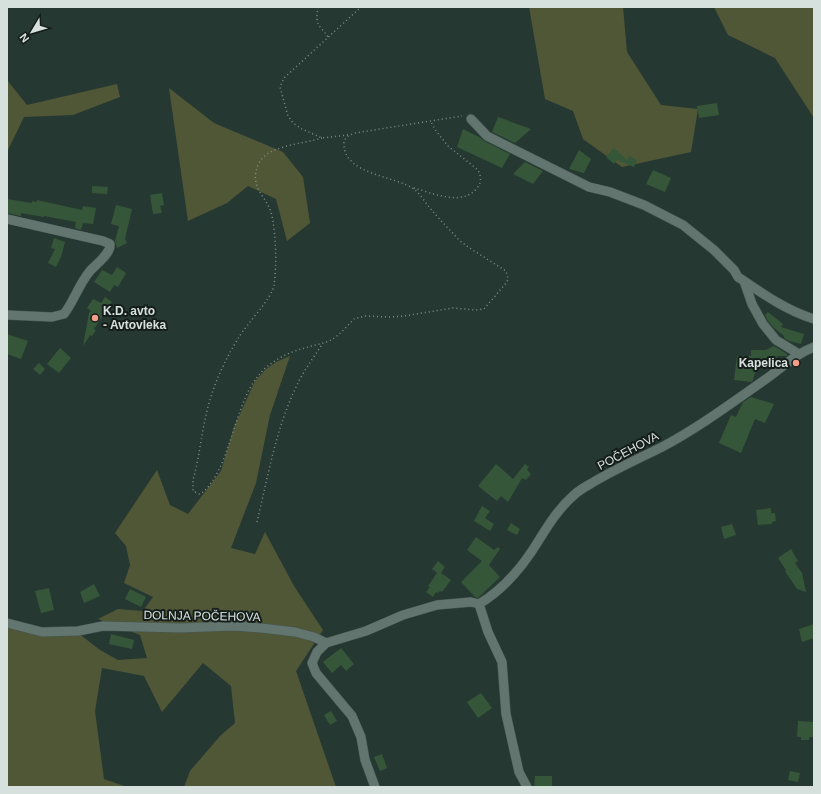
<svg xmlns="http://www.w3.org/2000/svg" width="821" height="794" font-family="Helvetica,sans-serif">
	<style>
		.green { fill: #505736 }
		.building { fill: #365639 }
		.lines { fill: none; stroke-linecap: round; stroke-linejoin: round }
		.minor-casing { stroke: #465551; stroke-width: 10 }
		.path { stroke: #808e89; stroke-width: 1.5; stroke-dasharray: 1 3; stroke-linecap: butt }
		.minor { stroke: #62756f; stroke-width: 9 }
		.poi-dot { fill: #f49e87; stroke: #151d1b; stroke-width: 1.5 }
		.labels { text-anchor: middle; stroke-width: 4; stroke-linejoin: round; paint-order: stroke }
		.poi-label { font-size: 12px; font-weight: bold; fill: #d6e1dd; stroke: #151d1b; text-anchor: start }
		.street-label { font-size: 12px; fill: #d6e1dd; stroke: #151d1b }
	</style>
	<rect width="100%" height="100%" fill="#263832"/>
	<path class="green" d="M529,7H623L627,52L661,105L698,109L691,152L622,167L583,139L573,111L545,99Z
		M714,7H814V118L775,58L728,35Z
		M7,80L27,105L117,84L120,97L73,115L24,117L7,152Z
		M169,88L214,123L283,152L303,177L310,223L287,241L276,199L248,186L227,203L188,221Z
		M290,356L270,415L256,483L231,548L255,554L265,532L294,586L323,630L296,671L336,787H184L190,771L220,736L235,723L231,686L203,663L162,712L144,676L102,668L95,711L104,779L127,787H7V625L78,633L100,650L118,660L147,658L140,635L98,619L118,609L143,611L153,597L124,583L130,565L126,546L115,533L157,470L170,505L188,514L221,471L234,427L255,381L265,370L276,362Z"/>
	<path class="building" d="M717,103L719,115L699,118L697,106Z
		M498,117L531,129L515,143L492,132Z
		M463,129L479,137L484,141L510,154L502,168L457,147Z
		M614,148L627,160L629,156L637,160L634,167L617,160L614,164L606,157Z
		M579,150L591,159L584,173L569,169Z
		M525,162L543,171L533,184L513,174Z
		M653,170L671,178L665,192L646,184Z
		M92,186L108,187L107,194L92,193Z
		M162,193L164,205L160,206L162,213L153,214L150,195Z
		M7,199L32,203V201L37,202V200L82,210L83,206L96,208L93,224L83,223L81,230L75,228L76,222L44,216V217L21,213V216L7,213Z
		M116,205L132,209L125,239L127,243L117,248L115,241L119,226L111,224Z
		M54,238L65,242L61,257L56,267L48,263L55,249L51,248Z
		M117,267L126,273L118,287L114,285L110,292L94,282L102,270L112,275Z
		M105,297L112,302L94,329L96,330L92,336L90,335L83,346L89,313L91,311L87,308L93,299L101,303Z
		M768,312L783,324L781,327L804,334L801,344L789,341L784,338V336L774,328L768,321L765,315Z
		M7,334L28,341L21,359L7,354Z
		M774,346L787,354V356H777L774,365L759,363L752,382L734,380L737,356H751V350H766Z
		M60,348L71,358L59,373L47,364Z
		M39,363L45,369L40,375L33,369Z
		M751,397L774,404L765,423L755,419L741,453L719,443L731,415L736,417L743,402Z
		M496,464L513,479L525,464L529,467L527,470L531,474L526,480L522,478L508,502L501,496L497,501L478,486Z
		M482,506L490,511L485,518L494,524L490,531L474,521Z
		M771,508V513H775L776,521L772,522V524L758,525L756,510Z
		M511,523L520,529L517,535L507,530Z
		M732,524L736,535L724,539L721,527Z
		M476,537L494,550L498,547L500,549L489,565L500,577L478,598L475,597L461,582L482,561L467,550Z
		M791,549L798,561L795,563L802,573L806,592L797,589L785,571L786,570L778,558Z
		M438,561L445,567L441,573L451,580L442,592L440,591L438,593L436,592L433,597L426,592L430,587L428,586L437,573L432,569Z
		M94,584L100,596L84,603L80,592Z
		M49,588L54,610L41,613L35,591Z
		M130,589L146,597L141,607L125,599Z
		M814,624V638L802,642L799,629Z
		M111,634L134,640L132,649L109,644Z
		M341,648L354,664L346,671L341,665L332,673L323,662Z
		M481,693L492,708L478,718L467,702Z
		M331,711L337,721L330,725L324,715Z
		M798,721L814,722L813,737H809V740H801V737H797Z
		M382,754L387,768L380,771L374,757Z
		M790,771L800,773L798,782L788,780Z
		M535,776H552V787H534Z"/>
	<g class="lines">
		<defs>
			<path id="minor" d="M471,119L487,136L589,187L610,192L644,205L683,225L714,250L734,270L738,277L744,281L752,304L763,324L776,340L799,354
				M7,219L103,241L110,244C111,254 96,264 90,271C79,284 74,301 64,314L52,317L7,315
				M744,281C766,296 788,311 814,319
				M479,604L488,632L502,662L506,714L519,772L527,787
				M7,623L42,632L78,631L103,626L180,628L234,626L261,628L295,632L314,637L326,643
				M375,787L365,760L361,737L352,716L316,673L312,663L317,652L326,643L366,631L403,615L437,605L471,602L479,604C504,589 524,565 539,540C549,524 559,508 574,495C580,489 589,485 597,480C618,468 640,458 662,447C698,428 733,402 766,379C782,368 795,354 814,347"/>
		</defs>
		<use href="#minor" class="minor-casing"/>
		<path class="path" d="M318,7C315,26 319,24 328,37
			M348,135L322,138L302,129L293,123L288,116L280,87L284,78L361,7
			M322,138C304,144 268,145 259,163C247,188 268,196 272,216C276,237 277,264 274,285C273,297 246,325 239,337C224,361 212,388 206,415C201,437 199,459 193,480V491L199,494L202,493C231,468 233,407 258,376C269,362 288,352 305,348C314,345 323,344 331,340C340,335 347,326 354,319L365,316L390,317L404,316L453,308L476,310L484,309L507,282L508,279L506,271L468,247L459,240C449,229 439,219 430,208C425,202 420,194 414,189C396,176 345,175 344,145C343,138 349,135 355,133L462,116
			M414,188C433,193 462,207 477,188C482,182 481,176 478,170L448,146L436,131L431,122
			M257,522C268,476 276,428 297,385C304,370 314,357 323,343"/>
		<use href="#minor" class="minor"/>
	</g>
	<g class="poi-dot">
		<circle cx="95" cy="318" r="4"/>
		<circle cx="796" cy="363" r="4"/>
	</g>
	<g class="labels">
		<g class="poi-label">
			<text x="103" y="315">K.D. avto<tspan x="103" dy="14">- Avtovleka</tspan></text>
			<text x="788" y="367" text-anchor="end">Kapelica</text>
		</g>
		<g class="street-label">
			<text transform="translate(628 451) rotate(-28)" y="4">POČEHOVA</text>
			<text transform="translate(202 616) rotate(1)" y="4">DOLNJA POČEHOVA</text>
		</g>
	</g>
	<rect width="821" height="794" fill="none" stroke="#d6e1dd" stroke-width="16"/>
	<g transform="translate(32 32) rotate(232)" stroke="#151d1b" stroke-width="3" paint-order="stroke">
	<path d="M0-3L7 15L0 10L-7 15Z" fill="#d6e1dd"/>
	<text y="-6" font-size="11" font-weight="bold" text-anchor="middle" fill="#d6e1dd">N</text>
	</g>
</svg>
